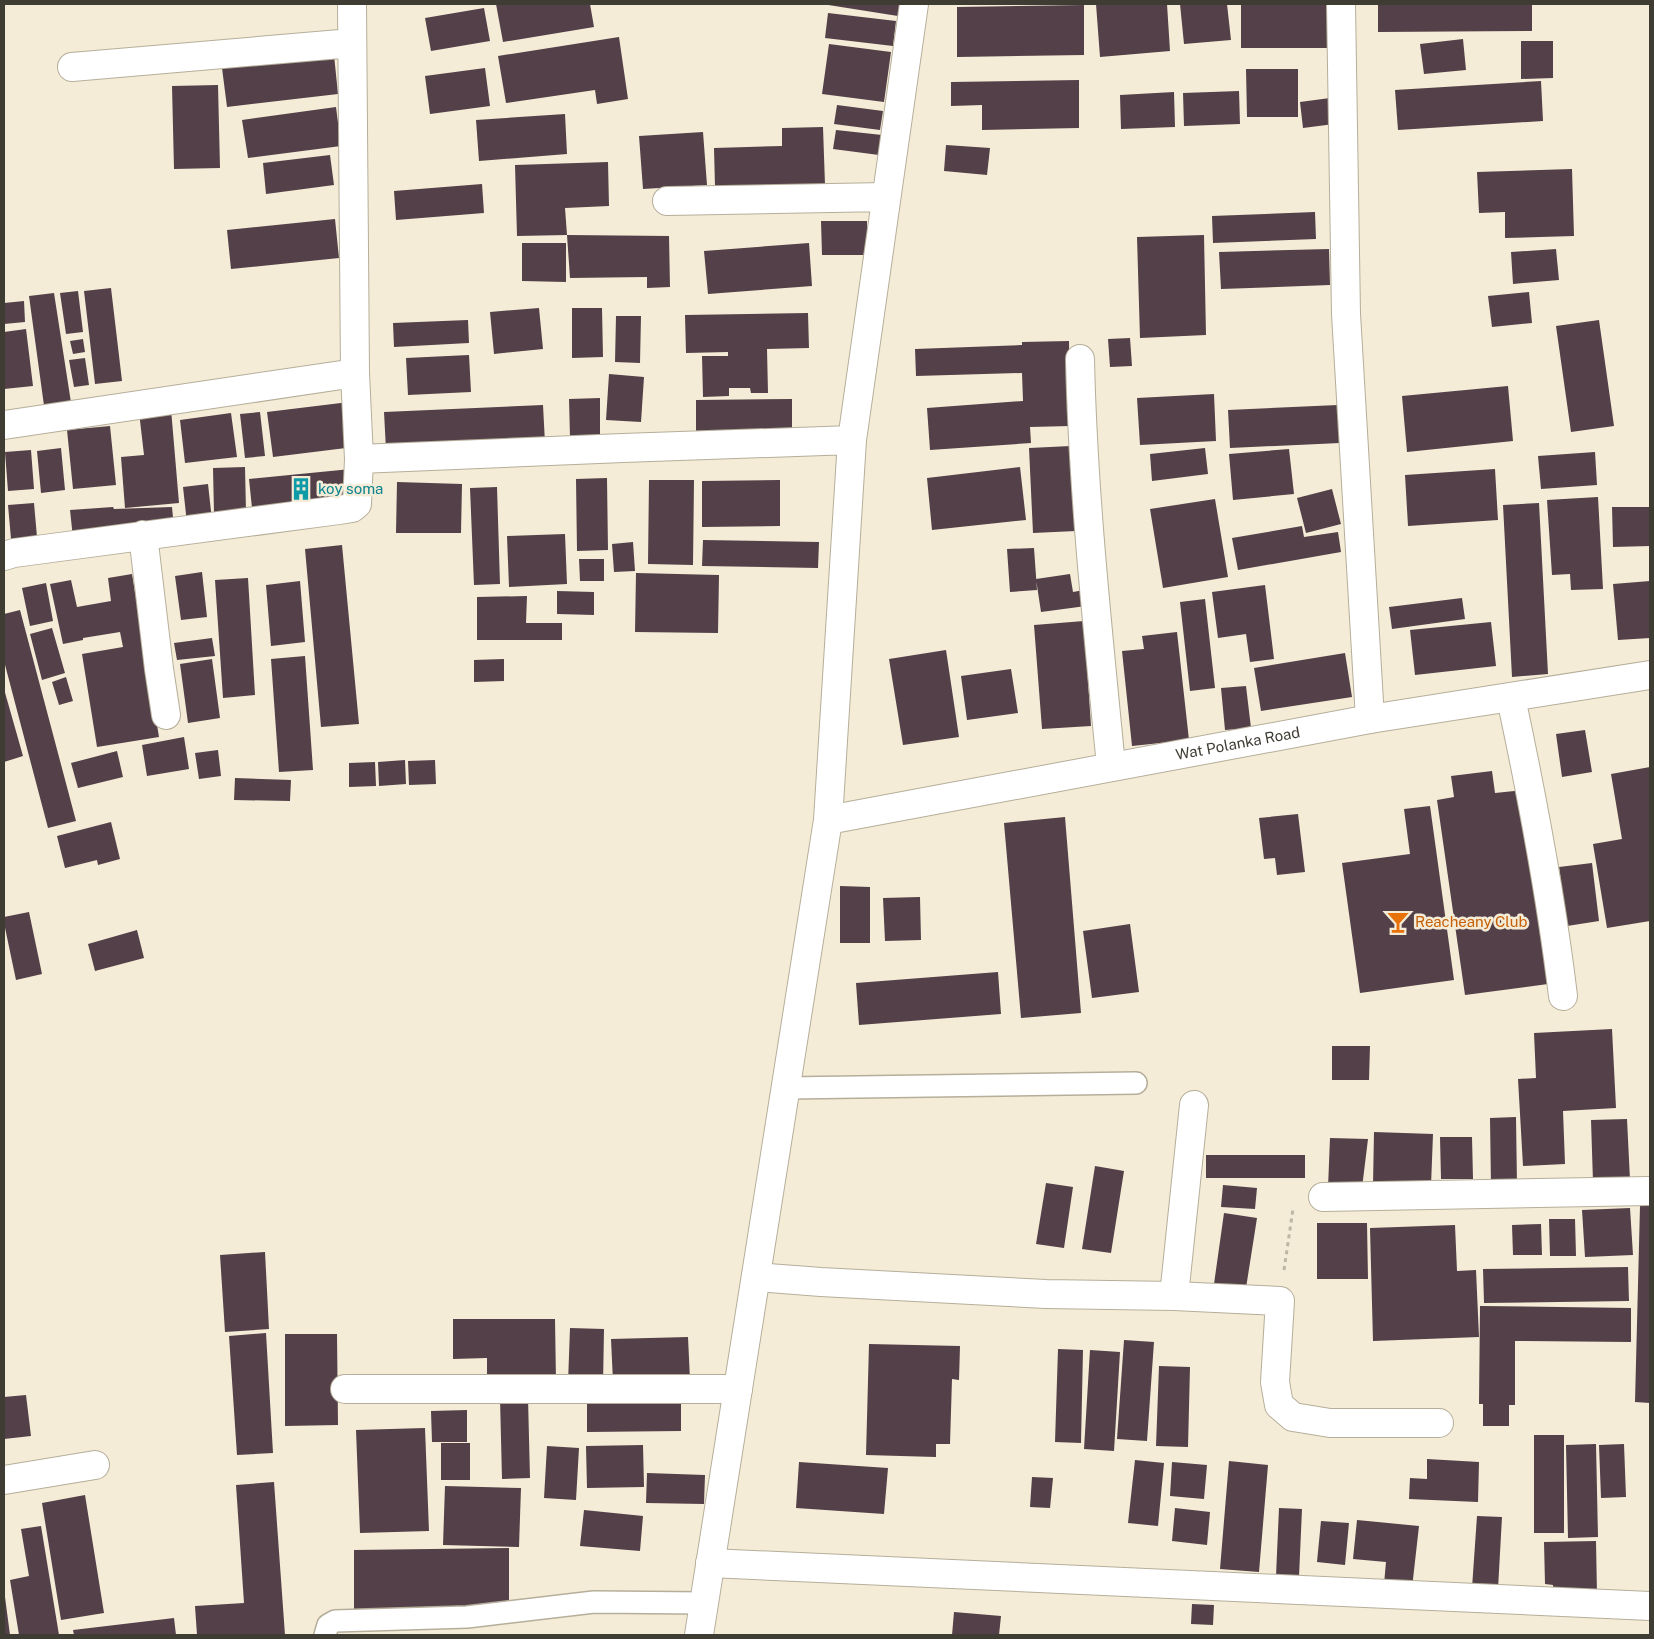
<svg xmlns="http://www.w3.org/2000/svg" width="1654" height="1639" font-family="'Public Sans',sans-serif">
	<style>
		.building { fill: #534048 }
		.lines { fill: none; stroke-linecap: round; stroke-linejoin: round }
		.service-casing { stroke: #b5ae9a; stroke-width: 24 }
		.minor-casing { stroke: #b5ae9a; stroke-width: 30 }
		.tertiary-casing { stroke: #b5ae9a; stroke-width: 30 }
		.path { stroke: #bcb6a5; stroke-width: 3; stroke-dasharray: 4 4; stroke-linecap: butt }
		.service { stroke: #fff; stroke-width: 21 }
		.minor { stroke: #fff; stroke-width: 28 }
		.tertiary { stroke: #fff; stroke-width: 28 }
		.labels { text-anchor: middle; stroke-width: 5; stroke-linejoin: round; paint-order: stroke }
		.culture-label { font-size: 15px; fill: #0d838f; stroke: #f4ecd7; text-anchor: start }
		.street-label { font-size: 15px; fill: #3f3c34; stroke: #f4ecd7 }
		.food-label { font-size: 15px; fill: #c56008; stroke: #f4ecd7; text-anchor: start }
	</style>
	<rect width="100%" height="100%" fill="#f4ecd7"/>
	<path class="building" d="M496,4H590L594,27L503,42Z
		M822,4H900L898,16Z
		M1096,4H1167L1170,51L1100,57Z
		M1180,4H1227L1231,40L1184,44Z
		M1241,4H1332V48H1241Z
		M1378,4H1532V31L1378,32Z
		M1084,5V55L957,57V7Z
		M484,8L490,41L431,51L425,18Z
		M828,13L896,21L893,46L825,38Z
		M619,37L628,99L597,104L595,90L506,103L498,56Z
		M1463,39L1466,70L1424,74L1420,44Z
		M1521,41H1553V78L1521,79Z
		M829,44L891,52L884,102L822,94Z
		M334,55L338,94L227,107L222,68Z
		M485,68L490,106L430,114L425,76Z
		M1246,69H1298V117H1247Z
		M1079,80V128L982,130V105L951,106V82Z
		M1541,81L1543,121L1398,130L1395,90Z
		M218,85L220,168L174,169L172,86Z
		M1239,91L1240,124L1184,126L1183,93Z
		M1174,92L1175,127L1121,129L1120,95Z
		M1330,98L1334,124L1303,128L1300,102Z
		M837,105L883,111L880,130L834,124Z
		M336,107L341,146L248,158L242,120Z
		M565,114L567,154L479,161L476,120Z
		M823,127L825,185L715,187L714,148L782,146V128Z
		M836,130L882,135L879,155L833,149Z
		M703,132L707,185L643,189L639,136Z
		M946,145L990,148L987,175L944,171Z
		M330,155L334,185L266,194L263,163Z
		M608,162L609,206L565,208L567,235L517,236L515,165Z
		M1572,169L1574,236L1505,238V212L1479,213L1477,172Z
		M482,184L484,213L396,220L394,191Z
		M1315,212L1316,239L1213,243L1212,216Z
		M335,219L339,258L231,269L227,230Z
		M821,221H867V255H822Z
		M567,235L669,236L670,287L647,288V277L570,278Z
		M1204,235L1206,335L1140,338L1137,237Z
		M522,243H566V282L522,281Z
		M809,243L812,286L708,294L704,251Z
		M1329,249L1330,285L1221,289L1219,252Z
		M1556,249L1559,280L1513,284L1511,252Z
		M111,288L122,381L95,384L84,291Z
		M78,291L83,332L66,334L60,293Z
		M1529,292L1532,323L1492,327L1488,296Z
		M54,293L72,409L45,413L29,296Z
		M24,301L25,322L4,324V303Z
		M539,308L543,349L494,354L490,312Z
		M572,308H602L603,357L572,358Z
		M808,313L809,348L767,349L768,393H751L750,388H729V396L703,397L702,356H728V352L686,353L685,315Z
		M616,316H641L640,363L615,362Z
		M468,320L469,343L394,347L393,323Z
		M1599,320L1614,426L1571,432L1556,326Z
		M26,329L33,386L4,389V332Z
		M1130,338L1132,366L1110,367L1108,339Z
		M83,339L85,352L73,354L70,341Z
		M1069,341L1070,426L1030,427L1031,443L930,450L927,408L1023,401L1022,373L916,376L915,349L1022,345V342Z
		M469,355L471,392L408,395L406,358Z
		M85,358L89,385L74,387L69,360Z
		M609,374L644,377L641,422L606,420Z
		M1508,386L1513,441L1407,452L1402,396Z
		M1214,394L1216,441L1140,445L1137,398Z
		M600,398V436L570,437L569,399Z
		M792,399V431L696,433V400Z
		M349,402L354,447L273,457L267,412Z
		M543,405L545,443L386,450L384,412Z
		M1338,405L1340,443L1230,448L1228,410Z
		M171,409L179,503L125,508L121,457L144,455L139,412Z
		M260,412L265,456L245,458L240,414Z
		M231,413L237,457L185,463L180,420Z
		M110,426L116,485L73,489L67,430Z
		M1071,446L1076,531L1033,533L1029,448Z
		M61,448L65,490L41,493L37,451Z
		M1205,448L1208,474L1152,481L1150,454Z
		M1289,449L1294,494L1233,500L1229,454Z
		M31,450L34,489L8,491L5,452Z
		M1595,452L1597,485L1541,489L1538,456Z
		M245,467L246,512L214,513L213,468Z
		M1020,467L1026,520L932,530L927,478Z
		M351,469L354,499L252,508L249,479Z
		M1495,469L1498,520L1408,526L1405,475Z
		M607,478L608,550L577,551L576,479Z
		M649,480H694L693,565L648,564Z
		M780,480V526L702,527V481Z
		M397,482L462,484L461,533H396Z
		M208,484L212,520L187,523L183,487Z
		M497,487L500,584L474,585L470,488Z
		M1332,489L1341,524L1306,533L1297,498Z
		M1598,497L1603,589L1571,590L1570,574L1552,575L1547,500Z
		M1215,499L1228,577L1163,588L1150,509Z
		M34,503L37,537L11,539L8,505Z
		M1539,503L1548,674L1512,677L1503,505Z
		M113,507L114,509L172,507L174,528L73,538L70,510Z
		M1612,507H1650V546L1613,547Z
		M1302,526L1304,537L1338,532L1341,552L1238,570L1232,538Z
		M565,534L567,584L509,587L507,536Z
		M703,540L819,542L818,568L702,566Z
		M633,542L635,571L614,572L612,544Z
		M342,545L359,724L321,727L305,549Z
		M1034,548L1037,590L1010,592L1007,549Z
		M579,559H604V581H580Z
		M202,572L207,617L181,620L175,576Z
		M636,573L719,575L718,633L635,632Z
		M132,574L159,737L97,747L82,654L123,647L120,632L83,638V640L63,644L50,584L71,580L77,607L111,601L108,578Z
		M1070,574L1073,592L1084,590L1086,606L1041,612L1036,579Z
		M248,578L255,695L223,698L215,580Z
		M300,581L305,642L271,646L266,585Z
		M1650,581V638L1618,640L1613,584Z
		M46,583L53,621L30,626L22,588Z
		M1265,585L1274,659L1250,662L1246,634L1218,638L1212,592Z
		M557,591L594,592V615L557,614Z
		M527,596L526,623H562V640H477V597Z
		M1462,598L1465,619L1392,629L1389,607Z
		M1205,599L1215,688L1190,691L1180,602Z
		M20,610L76,821L48,828L4,661V614Z
		M1084,621L1091,726L1042,729L1034,625Z
		M1491,622L1496,666L1415,675L1410,630Z
		M52,628L65,673L42,680L30,634Z
		M1177,632L1189,740L1132,746L1122,651L1144,649L1142,636Z
		M212,638L215,656L177,660L174,643Z
		M946,650L959,737L903,745L889,659Z
		M1345,653L1352,697L1261,711L1254,668Z
		M305,656L313,770L279,772L271,659Z
		M212,659L220,718L188,723L180,664Z
		M504,659V681L474,682V660Z
		M1011,669L1018,713L967,720L961,676Z
		M66,677L73,701L59,705L52,682Z
		M1246,686L1251,728L1225,730L1221,688Z
		M4,689L23,756L4,762Z
		M1585,730L1592,772L1562,777L1556,734Z
		M184,737L189,769L147,776L142,745Z
		M218,750L221,776L199,779L195,753Z
		M117,751L123,777L78,788L71,763Z
		M405,760L406,784L379,786L378,762Z
		M435,760L436,784L409,785L408,761Z
		M375,762L376,786L349,787V763Z
		M1650,767V921L1607,928L1593,844L1622,839L1611,774Z
		M1492,771L1495,793L1524,790L1548,984L1465,995L1437,800L1454,797L1451,776Z
		M235,778L291,780L290,801L234,800Z
		M1430,806L1454,980L1360,993L1342,863L1410,854L1404,809Z
		M1298,814L1305,872L1277,875L1275,858L1264,859L1259,818Z
		M1065,817L1081,1013L1021,1018L1004,823Z
		M111,822L120,859L98,865L97,860L65,868L57,836Z
		M1592,863L1599,921L1567,926L1559,867Z
		M840,886L870,887V943H840Z
		M920,897L921,940L885,941L883,898Z
		M29,912L42,974L16,980L4,923V917Z
		M1130,924L1139,992L1092,998L1083,931Z
		M137,930L144,958L95,971L88,944Z
		M998,972L1001,1014L859,1025L856,983Z
		M1612,1029L1616,1108L1563,1111L1565,1164L1523,1166L1518,1079L1536,1078L1534,1033Z
		M1332,1046H1370L1369,1080H1332Z
		M1516,1117L1517,1186H1491L1490,1118Z
		M1627,1119L1630,1180L1593,1182L1591,1120Z
		M1374,1132L1433,1134L1431,1186L1373,1185Z
		M1440,1137H1472L1473,1179H1441Z
		M1330,1138L1368,1139L1362,1188H1328Z
		M1206,1155H1305V1178H1206Z
		M1095,1166L1124,1171L1111,1253L1082,1249Z
		M1046,1183L1073,1187L1064,1248L1036,1244Z
		M1223,1185L1257,1188L1255,1209L1221,1207Z
		M1640,1206H1650V1403L1635,1402Z
		M1630,1208L1633,1255L1585,1257L1582,1210Z
		M1224,1213L1257,1218L1246,1288L1214,1284Z
		M1549,1219H1575L1576,1256H1550Z
		M1317,1223H1367L1368,1279H1317Z
		M1541,1224L1542,1255H1513L1512,1225Z
		M1455,1225L1457,1271L1476,1270L1479,1337L1373,1341L1370,1228Z
		M265,1252L269,1329L225,1332L220,1255Z
		M1628,1267L1629,1301L1484,1303L1483,1269Z
		M1480,1306L1631,1308V1342L1515,1341V1405H1509V1426H1483V1404H1479Z
		M453,1319H555L556,1382H487V1358L453,1359Z
		M570,1328L604,1329L603,1385L568,1383Z
		M266,1333L273,1453L237,1455L229,1336Z
		M285,1334H337L338,1425L285,1426Z
		M688,1337L690,1380L613,1382L611,1339Z
		M1124,1340L1154,1342L1147,1441L1117,1439Z
		M869,1344L960,1346L959,1380L952,1379L950,1444H936V1457L866,1455Z
		M1058,1349L1083,1350L1081,1443L1055,1442Z
		M1090,1350L1120,1352L1114,1451L1084,1449Z
		M1159,1366L1190,1367L1188,1447L1156,1446Z
		M26,1395L31,1436L4,1439V1397Z
		M681,1395V1431L587,1432V1397Z
		M500,1398H528L530,1478L502,1479Z
		M467,1410V1442H432L431,1411Z
		M425,1428L429,1531L360,1533L356,1430Z
		M1534,1435H1564V1533H1534Z
		M441,1443H470V1480H441Z
		M1596,1444L1598,1537L1568,1538L1566,1445Z
		M1624,1444L1626,1497L1601,1498L1599,1445Z
		M643,1445L644,1487L587,1488L586,1446Z
		M547,1446L579,1448L576,1500L544,1498Z
		M1427,1459L1479,1462L1478,1502L1409,1499L1410,1478L1427,1479Z
		M1135,1460L1164,1463L1158,1526L1128,1523Z
		M1229,1461L1268,1465L1259,1572L1220,1569Z
		M799,1462L888,1468L884,1514L796,1508Z
		M1172,1462L1207,1465L1204,1499L1170,1496Z
		M647,1473L705,1475L704,1504L646,1503Z
		M1032,1477L1053,1478L1050,1508L1030,1507Z
		M274,1482L285,1635H197L195,1606L244,1603L236,1485Z
		M445,1486L521,1488L519,1547L443,1545Z
		M85,1495L104,1613L61,1620L42,1503Z
		M1175,1508L1210,1512L1207,1545L1172,1541Z
		M1279,1508L1302,1509L1299,1577L1276,1576Z
		M584,1510L643,1516L640,1551L580,1546Z
		M1477,1516L1502,1517L1498,1589L1472,1588Z
		M1357,1520L1419,1526L1412,1588L1384,1584L1386,1562L1353,1559Z
		M1321,1521L1349,1523L1345,1565L1317,1562Z
		M41,1526L59,1635H19L10,1580L29,1576L21,1529Z
		M1596,1541L1597,1595L1553,1596V1585L1545,1584L1544,1542Z
		M509,1548V1608L354,1610V1550Z
		M4,1597H5L10,1635H4Z
		M1192,1604L1214,1605L1213,1625L1191,1624Z
		M954,1612L1001,1616L999,1635H952Z
		M174,1618L176,1635H74L73,1630Z"/>
	<g class="lines">
		<defs>
			<path id="service" d="M786,1088L1136,1083
				M325,1635L328,1625L335,1621L467,1617L594,1602L704,1603"/>
			<path id="minor" d="M1341,4L1346,314L1370,719
				M72,67L352,43
				M667,201L886,197
				M1080,359C1083,495 1098,631 1111,766
				M4,425L355,373
				M359,459L623,448L852,440
				M143,535L159,669L166,715
				M4,556L14,553L339,510L352,508L357,504L359,459L355,373L352,4
				M1511,698C1532,796 1551,896 1563,996
				M828,820L852,440L914,4
				M1323,1197L1650,1191
				M756,1277L821,1282L1046,1294L1174,1296L1280,1301L1275,1382L1279,1405L1293,1417L1330,1423H1439
				M1174,1296L1194,1105
				M345,1389H738
				M4,1480L95,1465
				M710,1563L1650,1606"/>
			<g id="tertiary">
				<path id="s1" d="M699,1635L828,820L1370,719L1650,675"/>
			</g>
		</defs>
		<use href="#service" class="service-casing"/>
		<use href="#minor" class="minor-casing"/>
		<use href="#tertiary" class="tertiary-casing"/>
		<path class="path" d="M1284,1270L1293,1209"/>
		<use href="#service" class="service"/>
		<use href="#minor" class="minor"/>
		<use href="#tertiary" class="tertiary"/>
	</g>
	<defs>
		<symbol id="building-bare" viewBox="-9 -9 18 18"><path d="M-4-6H4V6H1V3H-1V6H-4ZM-2.5-4.3h1.7v1.8h-1.7ZM.8-4.3h1.7v1.8H.8ZM-2.5-1h1.7V.8h-1.7ZM.8-1h1.7V.8H.8Z" fill="#0f9aa8" stroke="#f4ecd7" stroke-width="2.5" paint-order="stroke"/></symbol>
		<symbol id="bar-bare" viewBox="-9 -9 18 18"><path d="M-6-5H6L.8 .8V4.5H3.5V6h-7V4.5H-.8V.8Z" fill="#e8710a" stroke="#f4ecd7" stroke-width="2.5" paint-order="stroke"/></symbol>
	</defs>
	<g fill-rule="evenodd">
		<use href="#building-bare" x="285" y="473" width="32" height="32"/>
		<use href="#bar-bare" x="1382" y="906" width="32" height="32"/>
	</g>
	<g class="labels">
		<g class="culture-label">
			<text x="318" y="494">koy soma</text>
		</g>
		<g class="street-label">
			<text dy="5" stroke="none"><textPath href="#s1" startOffset="1242">Wat Polanka Road</textPath></text>
		</g>
		<g class="food-label">
			<text x="1415" y="927">Reacheany Club</text>
		</g>
	</g>
	<rect width="1654" height="1639" fill="none" stroke="#3f3c34" stroke-width="10"/>
</svg>
